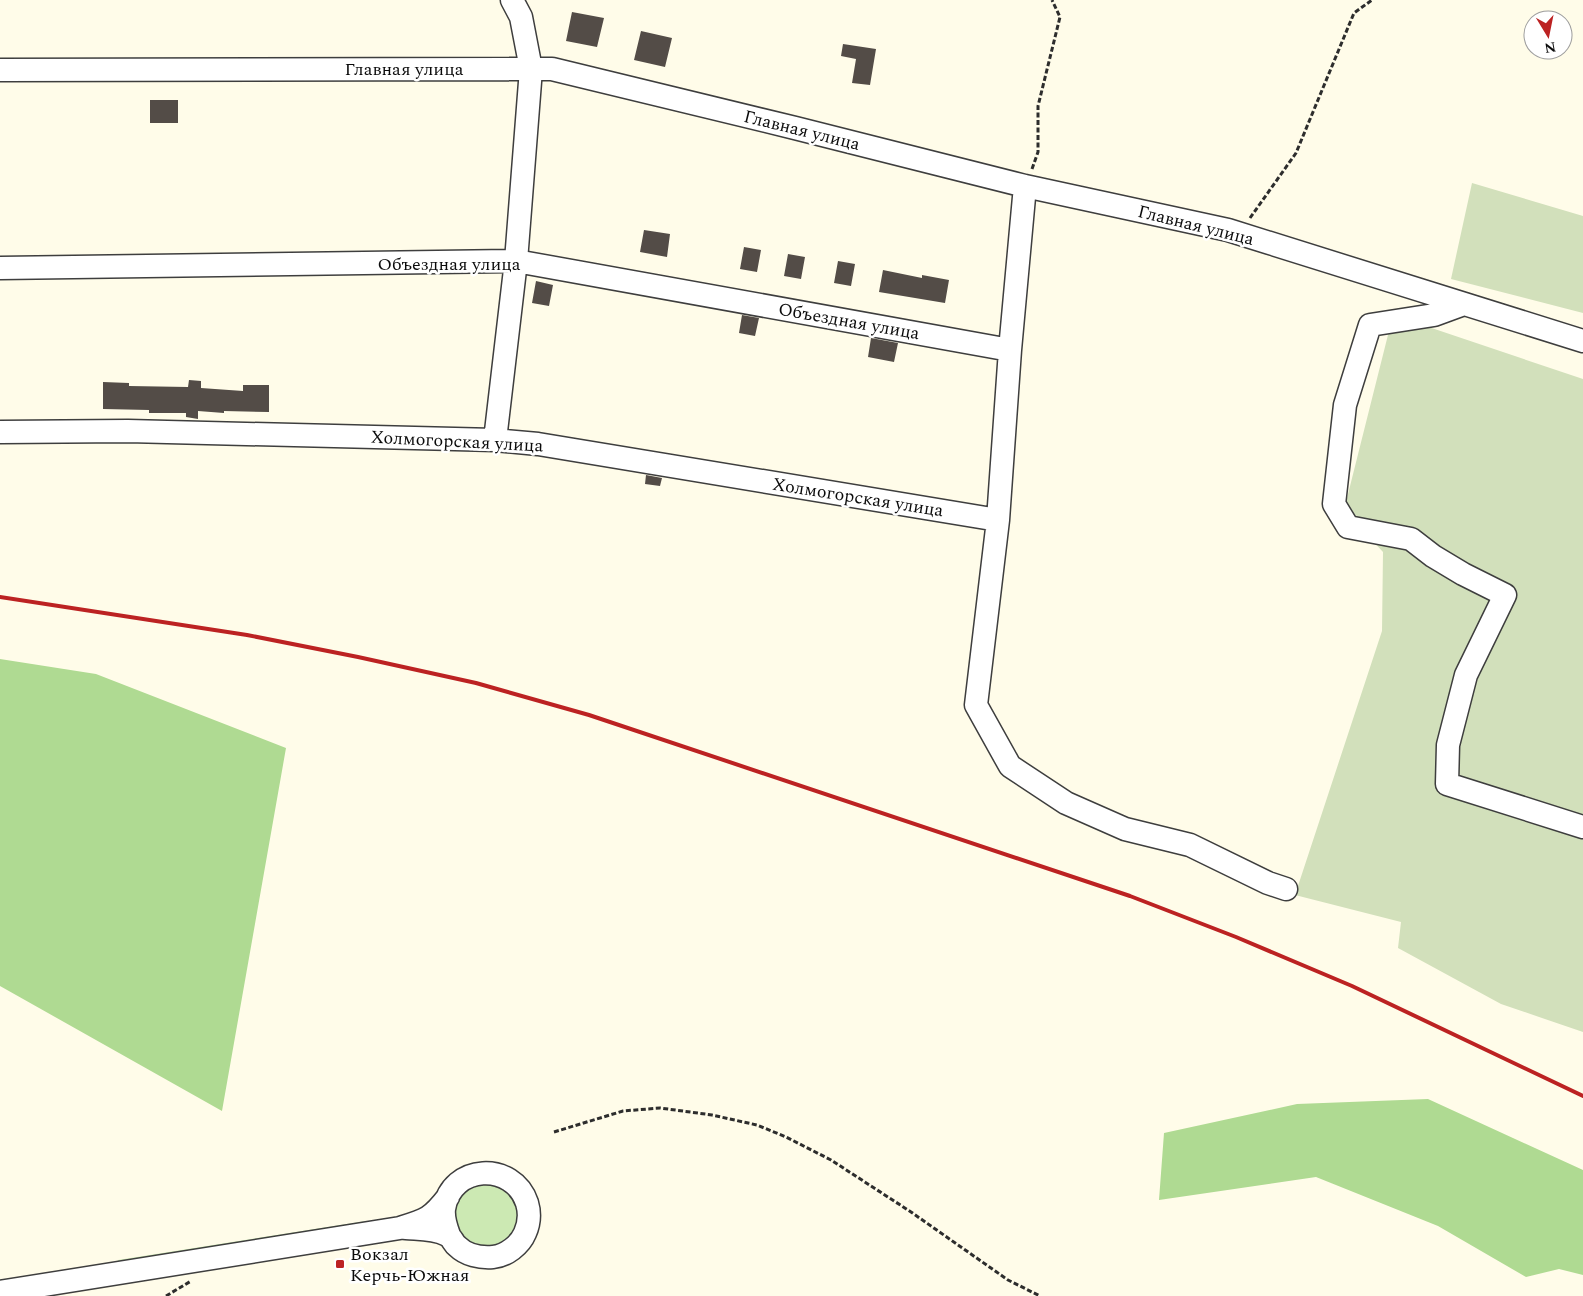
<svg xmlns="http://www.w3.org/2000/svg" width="1583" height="1296" font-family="Spectral,serif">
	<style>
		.green { fill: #cce9b3 }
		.forest { fill: #afda92 }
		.cemetery { fill: #d2e0bb }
		.building { fill: #534c47 }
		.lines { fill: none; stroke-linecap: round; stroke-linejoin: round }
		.minor-casing { stroke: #3e3e3e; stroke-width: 25 }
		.path { stroke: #2d2d2d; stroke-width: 3; stroke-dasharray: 5 2.5; stroke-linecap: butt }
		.minor { stroke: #fff; stroke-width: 22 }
		.rail { stroke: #bc2222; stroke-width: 4 }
		.poi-dot { fill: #bc2222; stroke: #fff; stroke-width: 2 }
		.labels { text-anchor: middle; stroke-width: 5; stroke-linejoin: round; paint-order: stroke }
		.street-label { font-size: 18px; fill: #0b0b0b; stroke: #fff }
		.poi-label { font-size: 18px; fill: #0b0b0b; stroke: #fff; text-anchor: start }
	</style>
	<rect width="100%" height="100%" fill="#fffce9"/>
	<path class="green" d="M491,1181L518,1199V1231L493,1249L462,1240L452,1221L455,1200L470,1185Z
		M366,1221L369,1223L117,1263L118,1260Z"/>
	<path class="forest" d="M0,659L96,674L286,748L222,1111L0,986Z
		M1428,1099L1583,1170V1275L1559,1269L1526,1277L1438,1226L1316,1177L1159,1200L1164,1133L1297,1104Z"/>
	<path class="cemetery" d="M1472,183L1583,216V313L1451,279Z
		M1393,315L1583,379V1032L1501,1004L1398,948L1401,922L1295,895L1382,631L1383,552L1344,510Z"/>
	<path class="building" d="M572,12L604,18L597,47L566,41Z
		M641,31L672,38L665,67L634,60Z
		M843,44L876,49L870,85L852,83L856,59L841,56Z
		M150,100H178V123H150Z
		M644,230L670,234L667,257L640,252Z
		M744,247L761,250L757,272L740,269Z
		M788,254L805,257L801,279L784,276Z
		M838,261L855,264L851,286L834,283Z
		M883,270L922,278V275L949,280L945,303L879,292Z
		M536,281L553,285L549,306L532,303Z
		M742,315L759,318L755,336L739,333Z
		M871,338L898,343L894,362L868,357Z
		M189,380L201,381V388L243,391V385H269V412L224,411V413L198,411V419L186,417V413H149V410L103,409V382L129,383V386L188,387Z
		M646,475L662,478L660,486L645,484Z"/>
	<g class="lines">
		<defs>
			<path id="minor" d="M0,70L552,69L795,128L1025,186L1228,230L1583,341
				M1025,186L1010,350L998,520L976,705L1010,766L1066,803L1125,829L1190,845L1268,883L1286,889
				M0,268L516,261L1010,350
				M1464,304L1434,315L1370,325L1345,405L1334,504L1348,527L1411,539L1433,556L1463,574L1505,595L1466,675L1448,745L1447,784L1583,827
				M0,432L128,431L495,440L538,444L998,520
				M495,440L516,261L531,69L521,17L512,0
				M406,1228C419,1229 435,1228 447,1235C452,1237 453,1243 457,1246C466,1255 480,1258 493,1257C506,1256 520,1245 525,1233C529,1224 530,1213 527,1203C513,1161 451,1164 444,1209C443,1218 446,1227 449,1235
				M0,1292L400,1228C426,1220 431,1219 448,1197"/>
		</defs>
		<use href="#minor" class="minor-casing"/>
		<path class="path" d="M1032,169L1038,152V106L1060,17L1052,0
			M1250,218L1296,153L1354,13L1372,0
			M554,1132L623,1111L660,1108L712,1115L757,1125L786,1137L831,1160L911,1212L1008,1280L1040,1296
			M166,1296L191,1281"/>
		<use href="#minor" class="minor"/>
		<path class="rail" d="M0,597L247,635L358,657L476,683L589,715L1130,896L1236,937L1352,986L1583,1096"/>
	</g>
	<rect class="poi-dot" x="335" y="1259" width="10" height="10" rx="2.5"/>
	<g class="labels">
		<g class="street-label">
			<text x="404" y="75">Главная улица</text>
			<text transform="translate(802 130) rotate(14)" y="6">Главная улица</text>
			<text transform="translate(1196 225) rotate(14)" y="6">Главная улица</text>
			<text x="449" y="270">Объездная улица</text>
			<text transform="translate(849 321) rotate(10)" y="6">Объездная улица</text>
			<text transform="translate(457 441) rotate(3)" y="6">Холмогорская улица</text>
			<text transform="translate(858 497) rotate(9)" y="6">Холмогорская улица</text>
		</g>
		<g class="poi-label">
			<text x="350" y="1260">Вокзал<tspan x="350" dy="21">Керчь-Южная</tspan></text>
		</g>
	</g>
	<g transform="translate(1548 35) rotate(170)"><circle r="24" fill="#ffffff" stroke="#9d9d9d"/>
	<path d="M0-4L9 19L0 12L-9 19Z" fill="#bc2222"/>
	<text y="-8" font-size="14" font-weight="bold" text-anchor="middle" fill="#0b0b0b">N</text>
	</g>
</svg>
